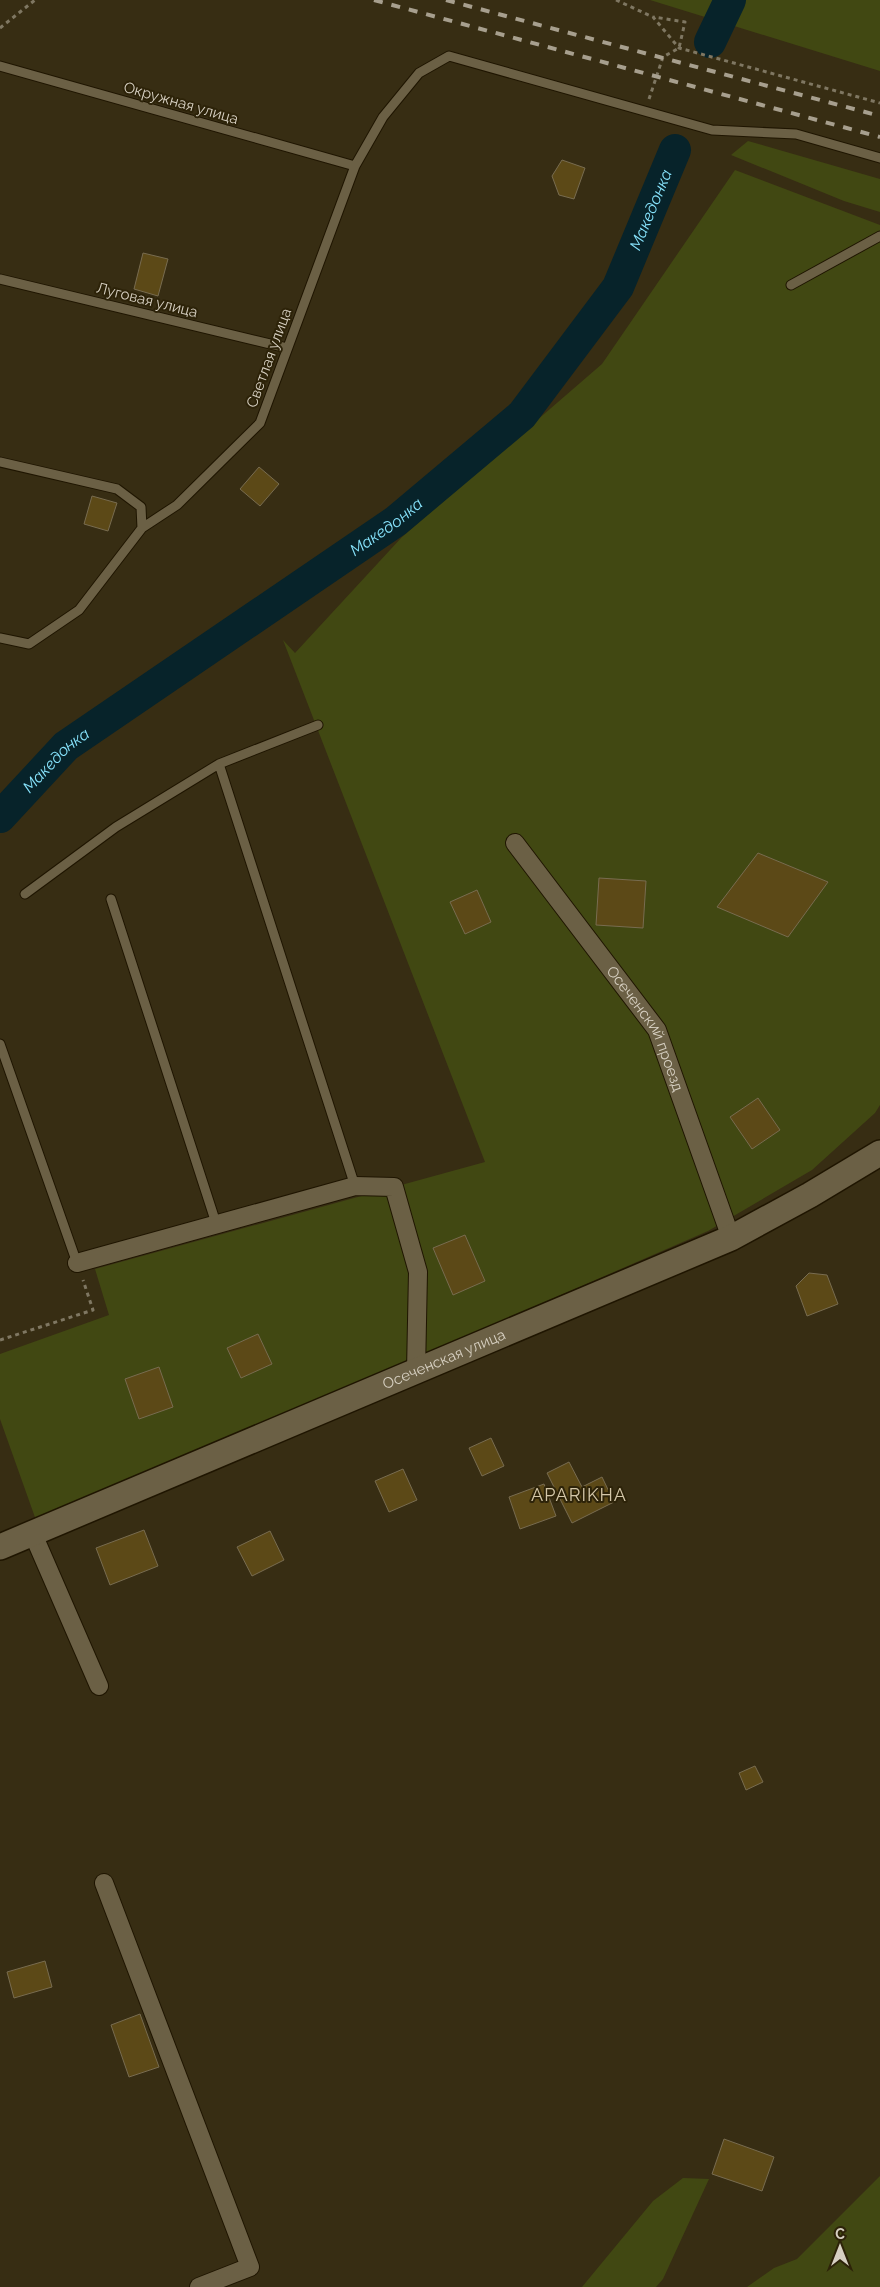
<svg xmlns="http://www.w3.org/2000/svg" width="880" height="2287" font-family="Raleway,sans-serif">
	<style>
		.green { fill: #414812 }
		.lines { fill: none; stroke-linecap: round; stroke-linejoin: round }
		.river { stroke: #07232a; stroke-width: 32 }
		.building { fill: #5c4917; stroke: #786c50 }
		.lane-casing { stroke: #1f1500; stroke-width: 11 }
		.street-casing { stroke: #1f1500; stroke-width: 20 }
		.secondary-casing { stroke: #1f1500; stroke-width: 28 }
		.path { stroke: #7f7762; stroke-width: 3; stroke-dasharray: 4 4; stroke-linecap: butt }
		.lane { stroke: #6b6045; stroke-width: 9 }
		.street { stroke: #6b6045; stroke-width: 18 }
		.secondary { stroke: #6b6045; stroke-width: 25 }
		.rail { stroke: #a79f8e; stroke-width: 4; stroke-dasharray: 9 9; stroke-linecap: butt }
		.labels { text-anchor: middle; stroke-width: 4; stroke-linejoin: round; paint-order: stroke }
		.street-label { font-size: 15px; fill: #d7d0c2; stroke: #2d2309 }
		.water-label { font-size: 16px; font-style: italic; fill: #88e5fe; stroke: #2d2309 }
		.quarter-label { font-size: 18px; letter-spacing: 1px; fill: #d4c7a9; stroke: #2d2309 }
	</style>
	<rect width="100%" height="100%" fill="#372d13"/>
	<path class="green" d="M650,0H880V71Z
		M748,141L880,179V212L844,201L731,155Z
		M735,170L880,225V1105L875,1113L812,1170L708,1231L37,1523L0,1419V1354L109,1315L95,1269L485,1162L283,640L295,653L402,537L602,364Z
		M880,2176V2287H747L774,2268L797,2259Z
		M683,2178L709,2179L663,2279L656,2287H582L653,2201Z"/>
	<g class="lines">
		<g class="river">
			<path d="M710,42L730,0"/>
			<path id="s1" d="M0,817L66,746L396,521L522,415L618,287L675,150"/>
		</g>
	</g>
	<path class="building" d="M562,160L585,168L574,199L559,195L552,176Z
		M143,253L168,259L158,296L134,289Z
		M259,467L279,484L260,506L240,489Z
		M92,496L117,503L108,531L84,524Z
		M758,853L828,882L788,937L717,907Z
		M599,878L646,881L643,928L596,925Z
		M477,890L491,922L465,934L450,902Z
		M758,1098L780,1130L752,1149L730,1117Z
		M465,1235L485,1281L453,1295L433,1248Z
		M809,1273L827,1275L838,1304L807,1316L796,1286Z
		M258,1334L272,1364L241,1378L227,1348Z
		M159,1367L173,1407L139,1419L125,1379Z
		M491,1438L504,1466L482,1476L469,1448Z
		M569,1462L582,1487L602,1477L614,1502L572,1523L547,1473Z
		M403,1469L417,1500L389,1512L375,1481Z
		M544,1484L556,1516L520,1529L509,1497Z
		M144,1530L158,1566L110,1585L96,1548Z
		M270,1531L284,1560L252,1576L237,1547Z
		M755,1766L763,1782L746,1790L739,1773Z
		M45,1961L52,1987L14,1998L7,1972Z
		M140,2014L159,2067L129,2077L111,2025Z
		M724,2139L774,2157L762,2191L712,2174Z"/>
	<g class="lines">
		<defs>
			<path id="lane" d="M0,66L355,166
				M0,279L287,348
				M791,285L880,236
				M0,462L117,489L141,507L142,528
				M0,638L29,644L79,610L142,528L177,505L260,423L355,166L383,117L419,73L449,56L712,130L796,134L880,158
				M219,764L355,1186
				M25,894L116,827L219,764L318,725
				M111,899L216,1223
				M0,1044L77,1263"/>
			<g id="street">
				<path id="s2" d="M515,843L657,1030L731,1238"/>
				<path d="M77,1263L355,1186L394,1187L418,1272L416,1371"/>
				<path d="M33,1534L99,1686"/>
				<path d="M104,1883L250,2267L199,2287"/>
			</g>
			<g id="secondary">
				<path id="s3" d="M0,1547L731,1238L810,1195L880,1153"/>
			</g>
		</defs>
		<use href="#lane" class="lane-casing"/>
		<use href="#street" class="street-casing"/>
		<use href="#secondary" class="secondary-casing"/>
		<path class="path" d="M616,0L653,17L679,48L880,103
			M0,28L35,0
			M649,99L663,57L679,48L685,22L654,17
			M0,1340L93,1310L83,1280"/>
		<use href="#lane" class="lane"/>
		<use href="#street" class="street"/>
		<use href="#secondary" class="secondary"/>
		<path class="rail" d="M374,0L880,137
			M446,0L880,116"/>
	</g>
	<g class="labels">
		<g class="street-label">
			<text transform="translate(181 103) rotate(16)" y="5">Окружная улица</text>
			<text transform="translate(147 300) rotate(14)" y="5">Луговая улица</text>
			<text transform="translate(269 358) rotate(-70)" y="5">Светлая улица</text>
			<text dy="5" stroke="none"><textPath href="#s2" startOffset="228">Осеченский проезд</textPath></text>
			<text dy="5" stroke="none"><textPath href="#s3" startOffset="482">Осеченская улица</textPath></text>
		</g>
		<g class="water-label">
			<text dy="6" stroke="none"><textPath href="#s1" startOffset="905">Македонка</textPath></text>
			<text dy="6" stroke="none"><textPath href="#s1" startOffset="485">Македонка</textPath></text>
			<text dy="6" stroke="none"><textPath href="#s1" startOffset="80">Македонка</textPath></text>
		</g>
		<g class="quarter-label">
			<text x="579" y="1501">APARIKHA</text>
		</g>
	</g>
	<g transform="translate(840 2247)" stroke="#2d2309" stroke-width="4" paint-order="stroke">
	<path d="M0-4L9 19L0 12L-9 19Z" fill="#d7d0c2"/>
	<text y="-8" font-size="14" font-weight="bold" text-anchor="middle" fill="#d7d0c2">С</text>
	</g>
</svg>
